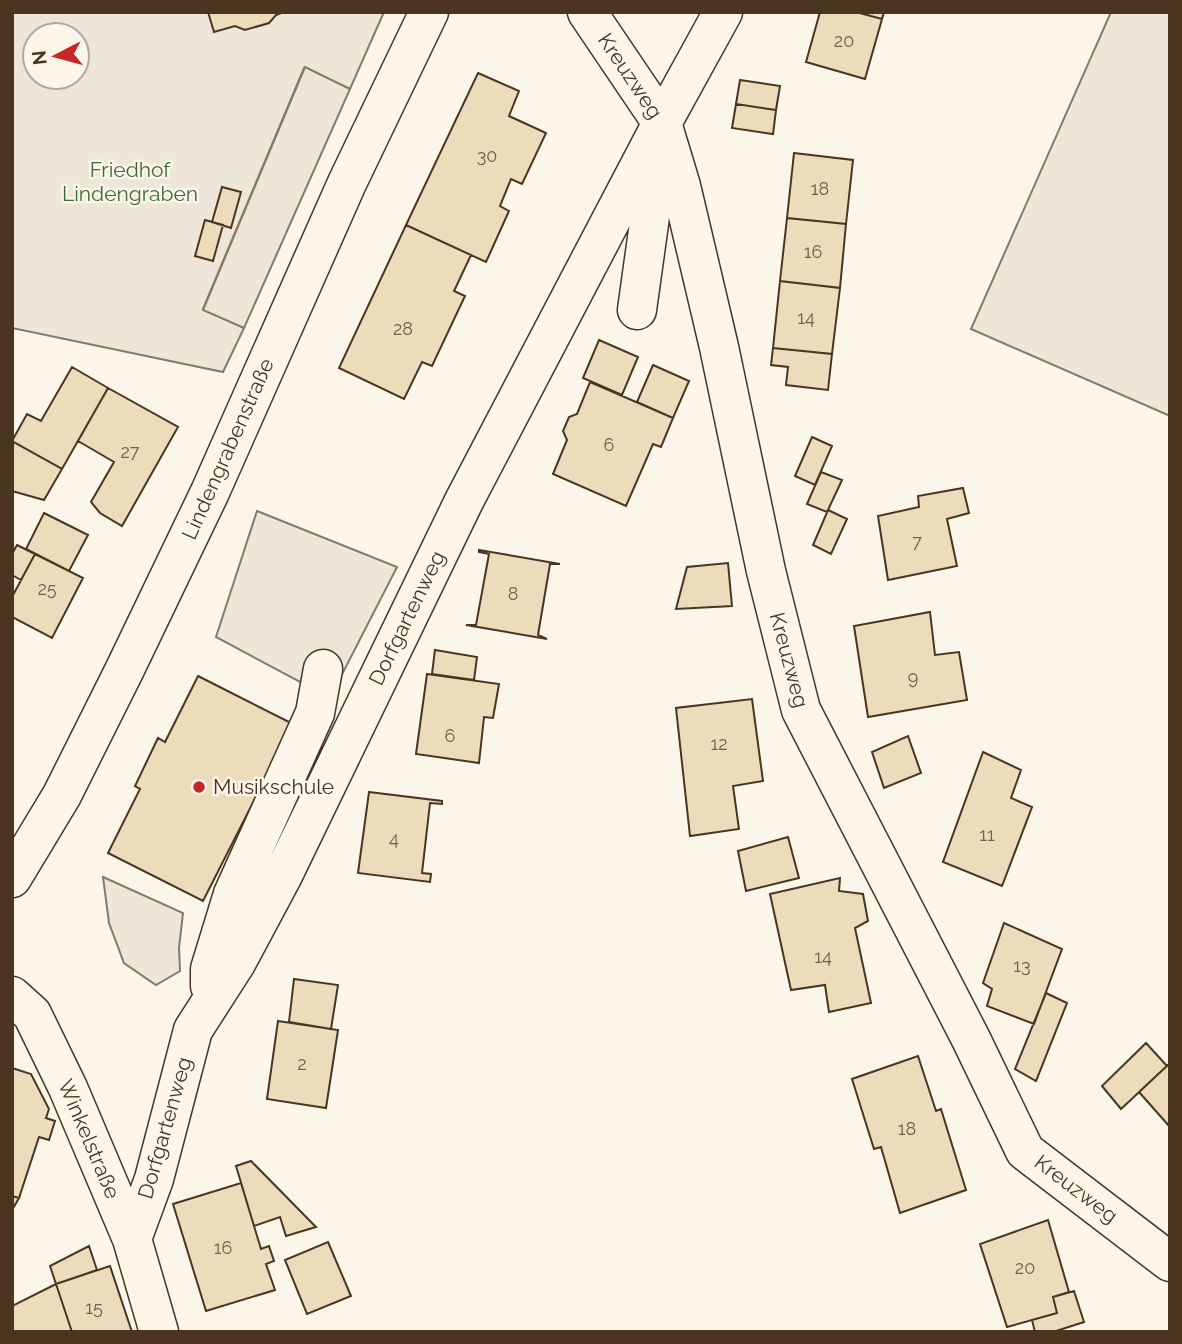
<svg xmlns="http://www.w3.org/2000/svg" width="1182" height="1344" font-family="Raleway,sans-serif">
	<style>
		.green { fill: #ede6d9; stroke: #887966; stroke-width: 2; fill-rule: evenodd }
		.parking { fill: #ede7d9; stroke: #887966; stroke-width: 2 }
		.building { fill: #ecdcbc; stroke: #4a3520; stroke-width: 2 }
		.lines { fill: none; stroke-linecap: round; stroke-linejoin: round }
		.minor-casing { stroke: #4a3520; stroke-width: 41 }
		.minor { stroke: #fbf6e9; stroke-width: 38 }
		.poi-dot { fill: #c62828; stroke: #fbf6e9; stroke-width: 2.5 }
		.labels { text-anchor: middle; stroke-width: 5; stroke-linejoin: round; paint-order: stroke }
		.number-label { font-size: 18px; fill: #725f47 }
		.street-label { font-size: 21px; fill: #4a3520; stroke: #fbf6e9 }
		.park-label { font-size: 21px; fill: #436837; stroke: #fbf6e9 }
		.poi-label { font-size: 21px; fill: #4a3520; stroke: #fbf6e9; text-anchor: start }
	</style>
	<rect width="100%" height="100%" fill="#fbf6e9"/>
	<path class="green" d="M12,12H384L350,89L304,68L203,309L244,328L223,372L12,328ZM35,35H77V77H35Z
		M1111,12H1170V416L971,329Z
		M103,877L183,913L179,948L180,971L156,985L124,963L109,923Z"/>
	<path class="parking" d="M305,67L350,89L244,328L203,310Z
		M257,511L397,567L330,698L216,637Z"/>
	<path class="building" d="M208,12H284L276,15L269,23L245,30L235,26L214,32Z
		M820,12H856L882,19L865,79L806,62Z
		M856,12H884L882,19Z
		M478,73L519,91L509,116L546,133L522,184L511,179L500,206L509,211L486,262L406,225Z
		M740,80L780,86L776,110L736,104Z
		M736,104L776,110L773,134L732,128Z
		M794,153L853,160L846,224L787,218Z
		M222,187L241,192L231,228L212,222Z
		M787,218L846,224L840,288L780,281Z
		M205,220L223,225L213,261L195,256Z
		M406,225L471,255L454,291L465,296L432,366L422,362L404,399L339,368Z
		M780,281L840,288L832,354L773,348Z
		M599,340L638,357L622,395L583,378Z
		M773,348L832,354L828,390L786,385L788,367L771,365Z
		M653,365L689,381L673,418L637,402Z
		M72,367L108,388L62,469L12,441L27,414L41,421Z
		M590,382L673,418L661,447L653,444L626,506L553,474L567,440L563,431L569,417L577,414Z
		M108,388L178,427L122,526L100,513L91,502L114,462L78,441Z
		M812,437L832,446L815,485L795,476Z
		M12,441L62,469L44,500L12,491Z
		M821,472L842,480L827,512L807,504Z
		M963,488L969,513L947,519L957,566L888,580L878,516L919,507L918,496Z
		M828,510L847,519L831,554L813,545Z
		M44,513L88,535L69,571L26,549Z
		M17,545L35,554L21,580L12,575V554Z
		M479,550L560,564H550L538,635L547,639L466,625H476L489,554L479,552Z
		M35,554L83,578L52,638L12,617V597Z
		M728,563L732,606L676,609L687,567Z
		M930,612L935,655L959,652L967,700L868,717L854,626Z
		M435,650L477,657L474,680L432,674Z
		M427,674L499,684L493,718L484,717L479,763L416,754Z
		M198,676L293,724L203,901L108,853L140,789L135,786L158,738L165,742Z
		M752,699L763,781L733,786L739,829L690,836L676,708Z
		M908,736L921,773L884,788L872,752Z
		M983,752L1021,770L1011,798L1032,807L1002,886L943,862Z
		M369,792L442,801V804L430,803L422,873L431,874L430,882L358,873Z
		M788,837L799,878L746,891L738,851Z
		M840,878L839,891L863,894L868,921L855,928L871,1003L829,1012L825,985L791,990L770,894Z
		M1004,923L1062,949L1034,1024L987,1006L992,989L983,983Z
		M294,979L338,985L331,1029L289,1022Z
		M1046,993L1067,1003L1036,1081L1015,1069Z
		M278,1021L338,1030L326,1108L267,1099Z
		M1146,1043L1167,1066L1121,1109L1102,1086Z
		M918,1056L936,1111L941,1109L966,1190L900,1213L881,1147L874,1149L852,1079Z
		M1170,1063V1127L1139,1092Z
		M12,1068L31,1074L49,1109L46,1118L55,1121L49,1140L39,1137L19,1198L12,1196Z
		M251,1161L316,1227L286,1236L280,1217L254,1226L236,1166Z
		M241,1183L261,1249L269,1246L274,1261L266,1264L275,1290L206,1311L173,1204Z
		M12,1196L19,1198L12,1210Z
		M1048,1220L1069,1292L1053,1297L1057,1313L1007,1327L980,1244Z
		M328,1242L351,1296L307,1314L285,1260Z
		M89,1246L97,1270L56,1284L50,1266Z
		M110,1266L132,1332H72L56,1284Z
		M56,1284L72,1332H12V1306Z
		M1074,1291L1084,1322L1053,1332H1035L1032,1320L1057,1313L1053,1297Z"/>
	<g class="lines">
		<defs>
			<path id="minor" d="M587,12L662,123L681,186L719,347L766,571L801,710L971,1039L1025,1151L1170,1262
				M637,310L652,202L674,163
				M12,878L62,795L124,671L210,492L347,183L429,12
				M210,986V969L233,894L315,713L323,669
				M12,996L32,1014L68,1088L132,1239L159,1332
				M132,1239L154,1179L193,1030L236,963L283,875L464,501L662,123L723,12"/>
		</defs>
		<use href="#minor" class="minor-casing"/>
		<use href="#minor" class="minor"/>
	</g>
	<circle class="poi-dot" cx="199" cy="787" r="7"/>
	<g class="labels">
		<g class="number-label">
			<text x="844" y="47">20</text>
			<text x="487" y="162">30</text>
			<text x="820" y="195">18</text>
			<text x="813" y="258">16</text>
			<text x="806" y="324">14</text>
			<text x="403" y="335">28</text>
			<text x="609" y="451">6</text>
			<text x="130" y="458">27</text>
			<text x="917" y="548">7</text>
			<text x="47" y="595">25</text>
			<text x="513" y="600">8</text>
			<text x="913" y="684">9</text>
			<text x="450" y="742">6</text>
			<text x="719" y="750">12</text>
			<text x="987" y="841">11</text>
			<text x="394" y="845">4</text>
			<text x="823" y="963">14</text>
			<text x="1022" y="972">13</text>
			<text x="302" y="1070">2</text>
			<text x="907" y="1135">18</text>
			<text x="223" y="1254">16</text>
			<text x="1025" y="1274">20</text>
			<text x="94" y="1314">15</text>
		</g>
		<g class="street-label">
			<text transform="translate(630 76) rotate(56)" y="7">Kreuzweg</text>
			<text transform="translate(228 449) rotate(-66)" y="7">Lindengrabenstraße</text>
			<text transform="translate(407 618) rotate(-64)" y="7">Dorfgartenweg</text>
			<text transform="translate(789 660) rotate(75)" y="7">Kreuzweg</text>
			<text transform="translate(165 1128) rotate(-74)" y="7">Dorfgartenweg</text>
			<text transform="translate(89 1139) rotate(67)" y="7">Winkelstraße</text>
			<text transform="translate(1076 1189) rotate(37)" y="7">Kreuzweg</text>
		</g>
		<g class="park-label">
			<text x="130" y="177">Friedhof<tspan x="130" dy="24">Lindengraben</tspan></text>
		</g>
		<g class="poi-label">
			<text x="213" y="794">Musikschule</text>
		</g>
	</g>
	<rect width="1182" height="1344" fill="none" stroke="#4a3520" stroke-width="28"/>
	<g transform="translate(56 56) rotate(264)"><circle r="33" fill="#fbf6e9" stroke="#b4a999" stroke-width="2"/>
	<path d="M0-5L12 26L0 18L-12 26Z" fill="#c62828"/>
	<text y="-10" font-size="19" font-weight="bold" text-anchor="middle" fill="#4a3520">N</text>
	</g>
</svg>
